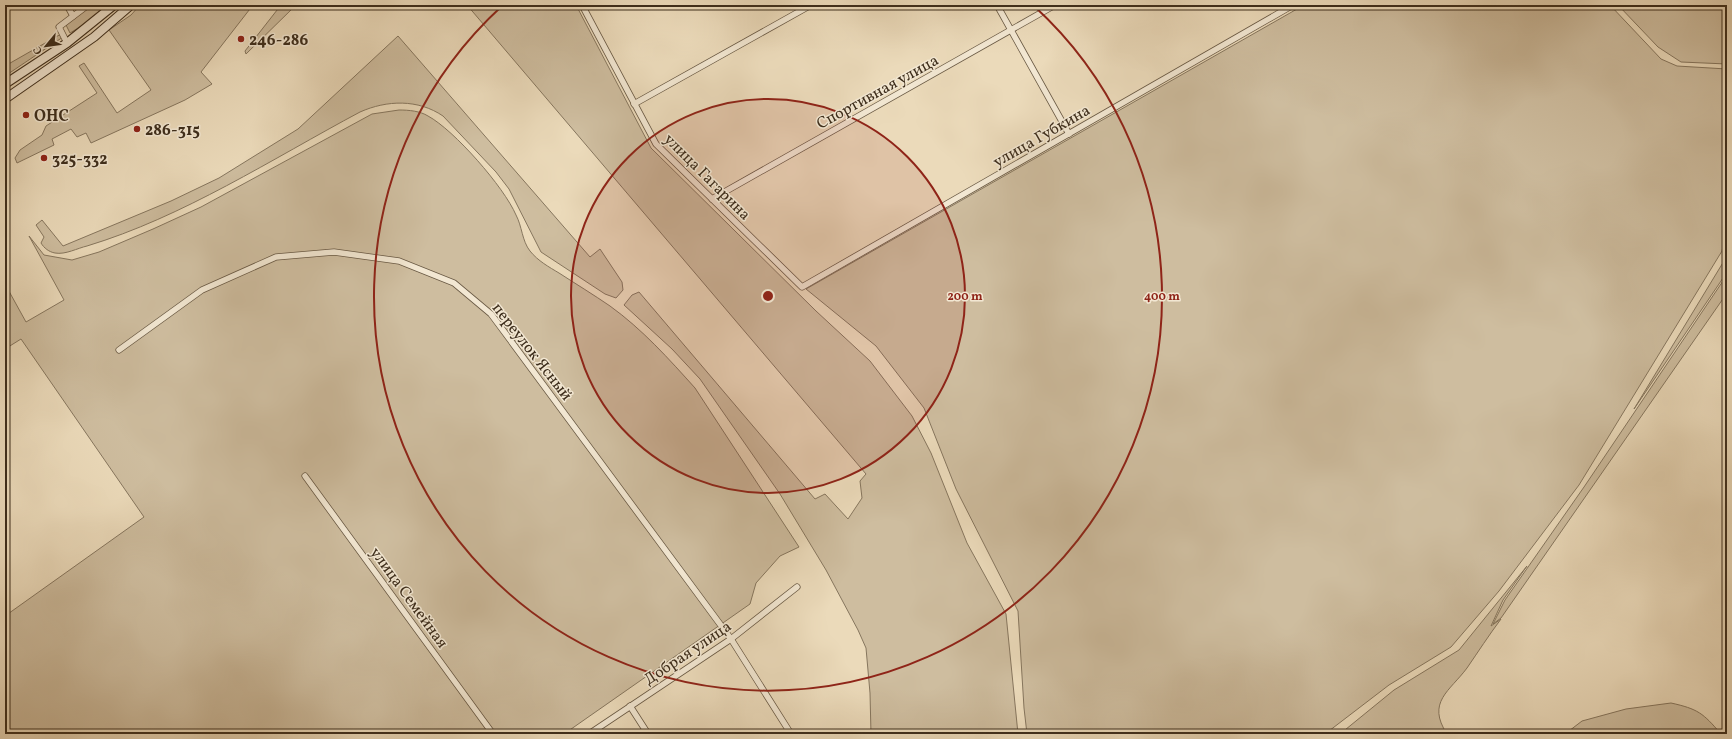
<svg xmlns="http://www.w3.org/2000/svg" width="1732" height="739" font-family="Vollkorn,serif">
  <rect width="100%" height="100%" fill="#ebdaba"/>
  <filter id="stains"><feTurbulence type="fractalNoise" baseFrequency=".005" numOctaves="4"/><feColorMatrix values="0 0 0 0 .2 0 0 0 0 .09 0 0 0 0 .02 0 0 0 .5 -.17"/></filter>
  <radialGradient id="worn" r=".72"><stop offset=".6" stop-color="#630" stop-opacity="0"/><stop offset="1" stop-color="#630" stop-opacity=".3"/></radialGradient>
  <!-- green -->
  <g fill="#cebd9f" stroke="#86765e">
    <polygon points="92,5 107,5 91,20 70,33 66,25"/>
    <polygon points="140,5 253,5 201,72 212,84 185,100 91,143 86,133 77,137 71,129 52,139 54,145 17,163 15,158 20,150 42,135 46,126 97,93 79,66 84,63 117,113 151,90 109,30 131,15"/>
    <polygon points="281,5 292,5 294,7 246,54 245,51"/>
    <polygon points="467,5 576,5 651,148 816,311 870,361 912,416 931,453 967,543 1006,614 1018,734 871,734 870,693 866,648 858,630 826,570 780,494 700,379 672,349 624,305 632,295 639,292 815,499 825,494 848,519 862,498 860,481 866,474"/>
    <polygon points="1304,5 1610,5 1661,59 1677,66 1727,69 1727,226 1722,251 1579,485 1499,591 1451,647 1389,685 1325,734 1027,734 1024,708 1018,611 956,489 924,408 876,346 806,289"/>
    <polygon points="1618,5 1727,5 1727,64 1681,62 1658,47"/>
    <polygon points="61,34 63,37 5,76 5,66"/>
    <path d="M398 36 590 257 600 249 622 282 623 290 616 298 605 294 541 252 509 189 496 172 443 116C418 99 387 100 360 112 272 159 183 217 87 246 78 248 65 255 55 253 49 252 44 248 41 243L44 237 36 225 42 220 63 246 171 201 219 178 298 129Z"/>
    <path d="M399 110C409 110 420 111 428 116 454 130 504 187 516 215 522 226 522 241 530 251 538 261 549 267 559 273 576 284 594 295 610 306 642 329 669 359 695 388L799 547 780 556 756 583 750 604 564 734H5V616L144 517 21 339 5 349V284L26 322 64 300 29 236 44 255 72 260 99 252 153 229 201 207 372 114Z"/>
    <polygon points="1727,256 1727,271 1721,281 1634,409"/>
    <polygon points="1727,275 1727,293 1501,618 1493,624 1505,600 1584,487"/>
    <path d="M1527 566 1503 600 1491 626 1501 619C1489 635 1478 652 1467 668 1450 691 1426 702 1447 734H1340L1394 690 1459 650Z"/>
    <path d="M1671 703C1698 709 1703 713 1721 734H1565L1582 721 1626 709Z"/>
  </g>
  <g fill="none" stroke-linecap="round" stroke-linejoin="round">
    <defs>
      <g id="minor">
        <polyline points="67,5 73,16"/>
        <polyline points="582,5 656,144 802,287 1293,5"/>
        <polyline points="997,5 1069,134"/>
        <polyline points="67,43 59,27 88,5"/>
        <polyline points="634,104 811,5"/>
        <polyline points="712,199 1055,5"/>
        <polyline points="119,350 202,290 276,257 334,252 399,261 454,283 491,314 731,639 791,734"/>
        <polyline points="305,476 493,734"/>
        <polyline points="630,706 648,734"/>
        <polyline points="589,734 731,639 797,587"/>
      </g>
      <g id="secondary">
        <polyline points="5,84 67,43 114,5"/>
        <polyline points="5,99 94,37 131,5"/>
      </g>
    </defs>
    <!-- minor casing -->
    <use href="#minor" stroke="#695944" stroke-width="7"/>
    <!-- secondary casing -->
    <use href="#secondary" stroke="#3e2e1c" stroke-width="10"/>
    <!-- minor -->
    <use href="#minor" stroke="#f2e7d2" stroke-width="5.5"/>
    <!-- secondary -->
    <use href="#secondary" stroke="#f2e7d2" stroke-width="8"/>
  </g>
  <!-- distance rings -->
  <circle cx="768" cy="296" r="197" fill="#8f2418" fill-opacity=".12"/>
  <g fill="none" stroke="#8f2418" stroke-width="2">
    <circle cx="768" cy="296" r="197"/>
    <path d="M1034 6A394 394 0 1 1 502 6"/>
  </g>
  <!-- markers -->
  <g fill="#8f2418" stroke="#f2e7d2" stroke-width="1.5">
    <circle cx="241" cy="39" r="4"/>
    <circle cx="26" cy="115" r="4"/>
    <circle cx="137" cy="129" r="4"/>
    <circle cx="44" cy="158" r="4"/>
  </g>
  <g text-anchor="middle" stroke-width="3" stroke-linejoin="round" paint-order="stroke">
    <!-- poi labels -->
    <g font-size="16" font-weight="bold" fill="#3e2e1c" stroke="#f2e7d2" text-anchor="start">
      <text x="249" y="45">246-286</text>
      <text x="34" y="121">ОНС</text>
      <text x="145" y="135">286-315</text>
      <text x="52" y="164">325-332</text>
    </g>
    <!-- street labels -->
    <g font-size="16" fill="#3e2e1c" stroke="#f2e7d2">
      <text transform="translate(877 91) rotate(-29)" y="6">Спортивная улица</text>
      <text transform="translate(1041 135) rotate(-30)" y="6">улица Губкина</text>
      <text transform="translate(708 176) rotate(45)" y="6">улица Гагарина</text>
      <text transform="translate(533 351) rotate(52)" y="6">переулок Ясный</text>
      <text transform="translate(410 597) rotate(54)" y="6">улица Семейная</text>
      <text transform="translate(687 652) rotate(-34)" y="6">Добрая улица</text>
    </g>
  </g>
  <circle cx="768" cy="296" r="6" fill="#8f2418" stroke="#f2e7d2" stroke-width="2"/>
  <g font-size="12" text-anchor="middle" font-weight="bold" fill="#8f2418" stroke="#f2e7d2" stroke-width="3" stroke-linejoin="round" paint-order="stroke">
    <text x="965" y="300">200 m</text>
    <text x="1162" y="300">400 m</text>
  </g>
  <!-- margin -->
  <rect width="1732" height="739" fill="none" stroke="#ebdaba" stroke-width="20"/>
  <rect x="6" y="6" width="1720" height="727" fill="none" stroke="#3e2e1c" stroke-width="2"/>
  <rect x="10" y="10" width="1712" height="719" fill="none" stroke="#3e2e1c"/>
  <!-- north arrow -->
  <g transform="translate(46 46) rotate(241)" stroke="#f2e7d2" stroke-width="3" paint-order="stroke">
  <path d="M0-3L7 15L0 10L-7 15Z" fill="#3e2e1c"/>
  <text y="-6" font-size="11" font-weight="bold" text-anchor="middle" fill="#3e2e1c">С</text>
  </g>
  <rect width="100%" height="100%" filter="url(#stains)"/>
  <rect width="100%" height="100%" fill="url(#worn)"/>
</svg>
